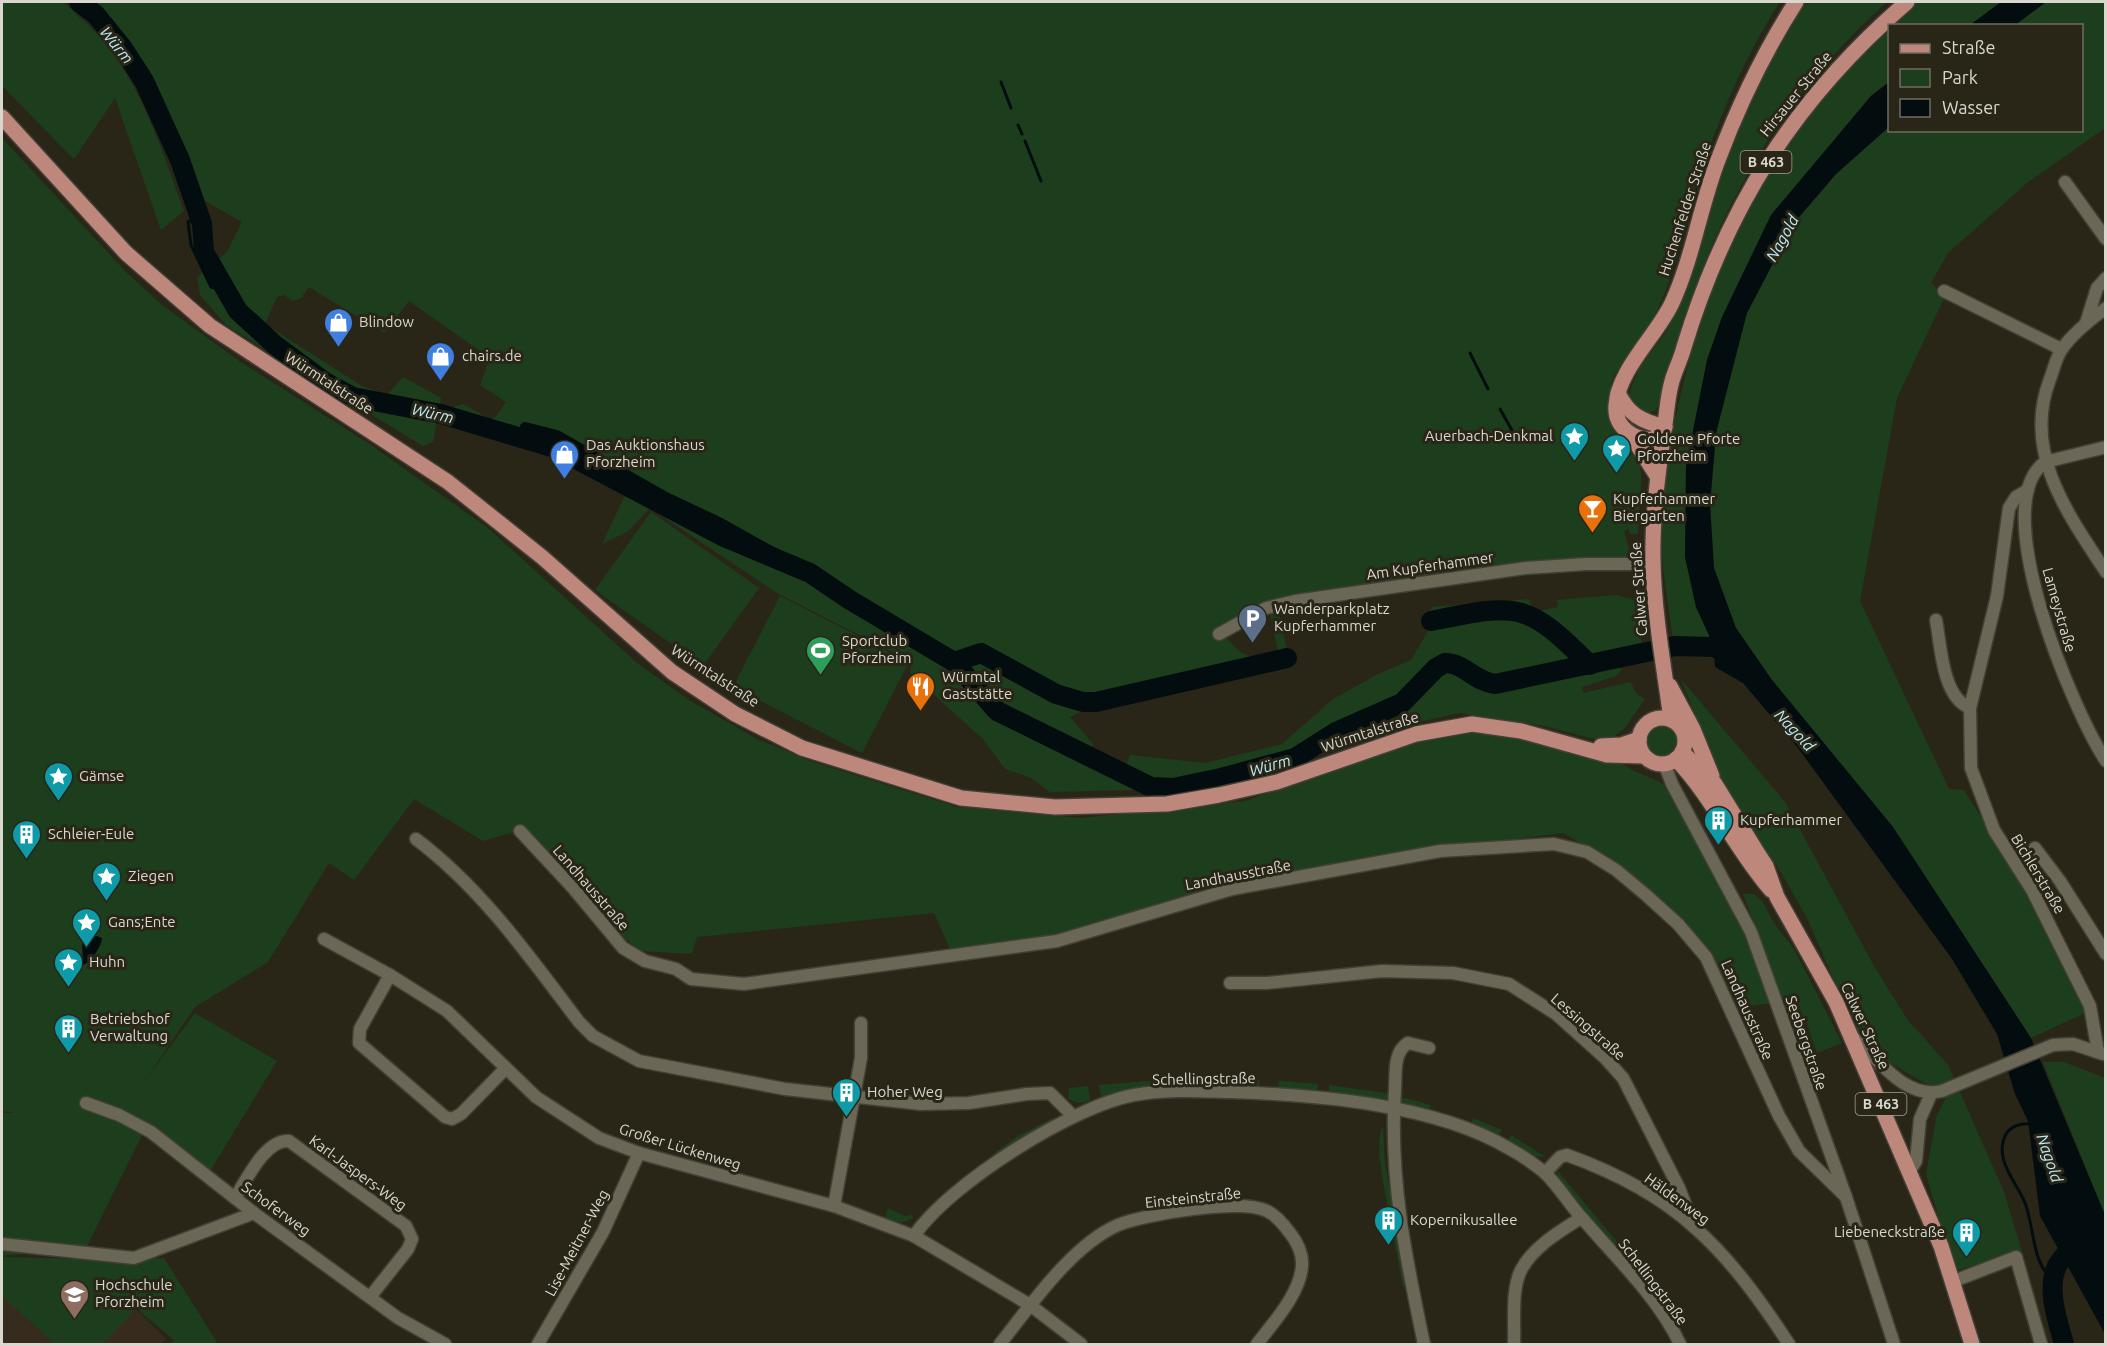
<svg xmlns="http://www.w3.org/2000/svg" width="2107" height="1346" font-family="Ubuntu,sans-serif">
  <rect width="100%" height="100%" fill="#292618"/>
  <!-- education -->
  <polygon fill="#372b1d" points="101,1275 166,1339 161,1344 2,1344 2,1299"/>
  <!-- green -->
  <g fill="#1d3e1d">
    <path d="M2 2C13 1 52 0 61 2 67 4 74 12 78 16 136 64 159 143 184 211L161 230 115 98 74 159 2 86Z"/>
    <path d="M67 2H1780C1743 58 1717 124 1695 188 1683 227 1677 268 1659 306 1648 331 1630 353 1614 375 1606 397 1606 421 1621 442 1629 452 1639 459 1641 473 1642 492 1638 514 1638 534H1631L1628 529 1624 531 1629 549 1624 561 1313 595 1221 630C1237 652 1250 666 1278 651L1270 614 1279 612 1289 661 1281 666 1091 706 1070 717 1093 744 1088 761 1132 784 1134 790 1050 792 1031 778 1005 769 983 739 910 673 912 662 777 593 650 508 627 532 602 544 628 489 567 459 447 418 455 406 463 404 490 419 495 418 506 402 480 385 490 358 409 301 384 333 309 287 301 298 293 301 284 295 277 297 265 324 362 386 387 395 403 377 441 398 433 442 423 446 226 325 200 295 197 277 227 252 242 222 198 197 192 207 187 210C159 129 135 58 67 2Z"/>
    <path d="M1804 2H1887C1802 78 1737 173 1698 281 1689 305 1680 330 1673 354 1667 373 1665 393 1656 410L1648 413 1638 411 1628 396 1639 369 1666 332 1691 275 1723 171 1770 54Z"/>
    <path d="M1917 2H2001L1970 25 1890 26 1889 82 1871 96 1771 215 1722 317 1707 360 1686 466 1685 557 1696 607 1713 644 1673 640C1668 597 1658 554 1661 510 1664 470 1673 428 1682 389 1698 323 1719 258 1750 197 1768 164 1792 135 1817 106 1848 68 1879 32 1917 2Z"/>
    <path d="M2046 2H2105V128L2027 183 1948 253 1931 283 1945 296 1897 398 1860 601 1949 789 1964 790C2011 861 2050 936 2087 1012L2031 1038 1893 827 1772 680 1736 628 1714 568 1710 505 1716 433 1740 330 1747 313 1794 223 1836 174 1889 127 1890 130H2082V26L2015 25Z"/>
    <path d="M2 138 127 273 162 305 242 363 368 443 488 528 637 663 689 700 757 739 810 761 957 807 1081 818 1245 801 1428 738 1473 732 1516 737 1618 760C1630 772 1648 775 1663 784L1741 922 1772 1003 1733 1008 1708 952 1589 848 1563 833 1449 847 1322 872 1224 884 1053 937 950 949 934 913 697 937 692 954 640 951 604 920 576 877 524 829 483 841 414 799 354 880 329 863 268 962 195 1007 144 1082 195 1013 277 1061 210 1171 147 1125 86 1248 2 1256V1113H14L2 1111Z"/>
    <polygon points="651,512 759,588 703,666 595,590"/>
    <polygon points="1616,595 1634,600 1642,645 1598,658 1498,675 1483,672 1453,657 1438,659 1407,693 1392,704 1341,720 1312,738 1296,755 1180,783 1157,783 1124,771 1130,755 1205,763 1282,744 1333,699 1378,674 1411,660 1427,633 1428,612 1433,607 1529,599 1534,612 1558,607 1557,600"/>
    <polygon points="780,596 909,662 862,753 733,687"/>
    <path d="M1620 662 1621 671 1616 676 1582 687 1583 693 1630 682 1637 694 1645 699 1624 729 1606 742 1544 726 1459 713 1393 728 1329 748 1313 750C1330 738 1346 728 1365 721 1379 715 1394 711 1407 702 1418 694 1435 667 1447 666 1460 664 1468 677 1478 683 1484 686 1497 688 1505 688 1545 689 1581 667 1620 662Z"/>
    <polygon points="1681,679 1785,802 1874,966 1907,1019 1948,1065 2004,1192 2022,1252 1954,1271 1926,1174 1937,1115 1947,1096 1887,1061 1858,1035 1807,918 1783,876 1724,787"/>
    <circle cx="1662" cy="741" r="16"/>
    <polygon points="1743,894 1754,894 1762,901 1776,926 1794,949 1842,1043 1817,1053 1805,1018 1787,1025 1763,946"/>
    <polygon points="2043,1062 2064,1062 2105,1078 2105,1215"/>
    <polygon points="1223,1079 1260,1080 1259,1087 1223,1084"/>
    <polygon points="1160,1080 1160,1084 1101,1097 1099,1085"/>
    <polygon points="1279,1081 1318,1084 1317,1091 1278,1088"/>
    <polygon points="1329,1085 1392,1094 1391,1102 1329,1091"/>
    <polygon points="1088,1086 1090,1101 1078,1103 1068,1099 1069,1088"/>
    <polygon points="1397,1096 1431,1105 1429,1111 1396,1103"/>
    <polygon points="1473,1118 1502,1130 1498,1136 1471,1124"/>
    <polygon points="1051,1119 1054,1120 995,1157 993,1154 1016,1137"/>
    <path d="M1383 1127 1385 1164 1394 1211 1389 1213C1386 1194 1373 1142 1383 1127Z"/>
    <polygon points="1511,1135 1546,1157 1531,1156 1508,1141"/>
    <polygon points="1557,1170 1648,1279 1686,1339 1645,1284 1559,1182"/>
    <path d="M888 1208 904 1216 912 1215 913 1218C902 1225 895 1222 885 1218Z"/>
    <polygon points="1398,1233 1408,1284 1403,1287 1393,1234"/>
    <polygon points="2,1257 124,1260 164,1258 218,1344 170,1344 174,1340 136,1308 103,1344 55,1344 2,1296"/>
  </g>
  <!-- water -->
  <g fill="#030d10">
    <polygon points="2001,2 2046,2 2015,25 1970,25"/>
    <polygon points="1889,82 1889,127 1836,174 1794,223 1747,313 1716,433 1710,505 1714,568 1736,628 1772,680 1893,827 2031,1038 2105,1215 2105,1334 2040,1216 2028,1121 2015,1094 1997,1034 1952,959 1798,748 1743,683 1715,667 1713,644 1696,607 1685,557 1686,466 1707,360 1722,317 1771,215 1871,96"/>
    <path d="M97 936 102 938C102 946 90 963 83 965L82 940Z"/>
  </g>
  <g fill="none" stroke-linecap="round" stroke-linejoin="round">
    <!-- stream -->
    <g stroke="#030d10" stroke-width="3">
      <polyline points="1001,82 1011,108"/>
      <polyline points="1018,125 1022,134"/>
      <polyline points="1025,141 1041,181"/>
      <polyline points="199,215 188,222 191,245 211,287 226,290"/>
      <polyline points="1470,353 1488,389"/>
      <polyline points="1500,409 1518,441"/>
      <path d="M2030 1124C2021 1123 2011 1126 2006 1134 1993 1159 2016 1181 2025 1203 2035 1229 2031 1261 2053 1281"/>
    </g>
    <!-- canal -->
    <polyline stroke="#030d10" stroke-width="10" points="525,427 557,435 666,497 721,523 810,573"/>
    <!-- river -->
    <g stroke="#030d10" stroke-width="20">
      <path d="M79 2 96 15 122 47 144 81 180 160 202 224 204 252 238 311 275 345 325 382 353 397 441 414 555 448 722 536 810 573 850 600 954 662 997 711 1151 787 1173 788 1221 778 1295 758 1336 732 1402 703 1436 668 1445 663C1465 663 1473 681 1495 684L1675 646 1714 647 1720 650"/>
      <path d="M1431 621C1518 603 1526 601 1590 665"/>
      <polyline points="954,662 981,653 1056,694 1083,702 1096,702 1287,658"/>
      <path d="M2064 1344C2058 1322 2046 1289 2057 1266 2061 1257 2072 1248 2079 1241L2078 1238"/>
    </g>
    <defs>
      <g id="minor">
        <polyline points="2065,182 2106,239"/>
        <polyline points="1944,291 2061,349"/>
        <path d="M2106 308C2091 319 2072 334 2062 349 2056 357 2054 369 2050 379 2022 451 2067 513 2106 572"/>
        <polyline points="2086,323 2097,288 2106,278"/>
        <path d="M2106 447 2045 462C1985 505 2074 713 2106 761"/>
        <polyline points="2028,490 2016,497 2009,508 1997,596 1970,708 1971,768 1994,830 2032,890 2090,1006 2098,1052"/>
        <path d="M1936 620C1941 646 1942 697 1970 708"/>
        <polyline points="1219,634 1266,608 1295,601 1526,568 1586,564 1653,564"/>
        <polyline points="1664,763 1672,784 1751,932 1846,1197 1894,1344"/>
        <polyline points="520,831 573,888 623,948 645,961 676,969 691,979 744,984 1057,941 1232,889 1440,851 1554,844 1587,852 1616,870 1646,895 1678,924 1706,957 1779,1116 1799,1151 1846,1197"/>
        <path d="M416 839C482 889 529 956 579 1022L593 1036 639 1061 785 1089 921 1104 969 1103 1027 1094 1050 1093 1073 1116"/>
        <polyline points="2035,848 2060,881 2106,954"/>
        <polyline points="324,939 390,975 447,1011 536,1097 599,1138 639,1153 834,1206 914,1236 1030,1305 1081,1344"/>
        <polyline points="390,975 360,1029 359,1043 445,1117 452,1119 461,1114 506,1068"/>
        <polyline points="1230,983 1267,983 1382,971 1453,973 1509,984 1556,1014 1605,1058 1623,1078 1679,1188 1694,1227"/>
        <path d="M1852 1036C1877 1058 1905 1100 1942 1091L2053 1045 2073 1044 2103 1054"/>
        <polyline points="86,1103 119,1115 151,1132 254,1213 398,1318 445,1344"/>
        <polyline points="1910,1171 1916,1161 1920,1119 1931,1094"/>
        <path d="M1545 1173 1560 1157 1567 1155C1611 1171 1659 1195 1694 1227 1731 1259 1762 1303 1789 1344"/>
        <path d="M235 1198C246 1181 265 1139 289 1141L406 1226 412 1239 408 1249 370 1297"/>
        <polyline points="834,1206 861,1058 861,1023"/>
        <path d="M914 1236C949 1184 1073 1106 1134 1095 1165 1089 1199 1091 1230 1092 1317 1095 1435 1104 1510 1149 1521 1155 1534 1164 1544 1172 1558 1185 1569 1204 1582 1218 1615 1257 1658 1297 1680 1344"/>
        <polyline points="2,1244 134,1258 254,1213"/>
        <polyline points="1954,1281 2016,1257 2041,1344"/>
        <polyline points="538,1344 603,1232 639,1153"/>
        <path d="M1000 1344C1030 1306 1072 1245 1118 1225 1145 1214 1241 1198 1267 1211 1276 1215 1284 1225 1290 1233 1297 1242 1303 1254 1302 1266 1300 1294 1273 1323 1257 1344"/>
        <path d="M1424 1344C1406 1259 1389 1178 1395 1089 1396 1074 1393 1052 1408 1043L1429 1048"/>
        <path d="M1514 1344C1515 1322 1511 1290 1521 1270 1533 1247 1560 1231 1581 1218"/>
      </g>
      <g id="major">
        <polyline points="2,117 126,253 210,326 448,482 542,557 672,672 735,714 802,748 961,798 1055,807 1167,804 1219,795 1277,782 1416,734 1472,724 1521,731 1607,755 1644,756"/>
        <path d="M1618 393C1629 415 1641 421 1665 427"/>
        <path d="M1665 427 1654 439C1634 441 1614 427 1616 405 1618 370 1657 335 1672 303 1693 257 1700 207 1718 160 1739 104 1764 52 1796 2"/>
        <polyline points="1631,435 1657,476"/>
        <polyline points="1670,686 1693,729 1712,776"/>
        <circle cx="1662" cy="741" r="23"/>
        <path d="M1671 719C1664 667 1654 614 1653 561 1652 517 1658 474 1664 430 1667 414 1667 398 1672 381 1675 370 1681 359 1684 347 1727 206 1795 99 1907 2"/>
        <polyline points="1601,746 1621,745 1639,739"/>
        <polyline points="1682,752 1715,784 1755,849 1766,866 1777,897 1836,1002 1941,1246 1972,1344"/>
        <path d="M1676 759C1714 799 1735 849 1771 890"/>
      </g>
    </defs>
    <!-- minor casing -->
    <use href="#minor" stroke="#423f35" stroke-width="15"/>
    <!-- major casing -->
    <use href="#major" stroke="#423f35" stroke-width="18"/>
    <!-- minor -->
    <use href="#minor" stroke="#6a6757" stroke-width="12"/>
    <!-- major -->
    <use href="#major" stroke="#be877c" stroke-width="15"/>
  </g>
  <!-- icons -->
  <defs>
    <symbol id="shop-pin" viewBox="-11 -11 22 30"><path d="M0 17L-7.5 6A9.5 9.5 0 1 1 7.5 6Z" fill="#3f7fe0" stroke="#292618"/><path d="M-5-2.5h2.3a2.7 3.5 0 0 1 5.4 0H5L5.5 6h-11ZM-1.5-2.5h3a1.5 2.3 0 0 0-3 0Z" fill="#fff"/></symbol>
    <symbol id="sight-pin" viewBox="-11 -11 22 30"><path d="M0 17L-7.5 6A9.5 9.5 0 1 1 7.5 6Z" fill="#0f9aa8" stroke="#292618"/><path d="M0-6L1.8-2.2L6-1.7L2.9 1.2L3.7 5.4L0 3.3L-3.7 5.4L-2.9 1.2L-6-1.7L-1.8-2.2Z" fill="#fff"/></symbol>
    <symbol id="bar-pin" viewBox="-11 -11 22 30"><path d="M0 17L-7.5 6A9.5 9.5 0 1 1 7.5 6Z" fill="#e8710a" stroke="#292618"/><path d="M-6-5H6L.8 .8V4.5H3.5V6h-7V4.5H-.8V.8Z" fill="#fff"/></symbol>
    <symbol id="parking-pin" viewBox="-11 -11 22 30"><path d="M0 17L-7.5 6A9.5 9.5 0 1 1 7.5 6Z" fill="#5c6f8a" stroke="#292618"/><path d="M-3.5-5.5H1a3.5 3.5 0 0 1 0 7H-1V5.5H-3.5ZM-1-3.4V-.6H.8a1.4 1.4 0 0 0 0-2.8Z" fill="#fff"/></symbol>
    <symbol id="stadium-pin" viewBox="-11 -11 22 30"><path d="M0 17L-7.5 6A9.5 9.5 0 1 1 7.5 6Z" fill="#2e9e5b" stroke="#292618"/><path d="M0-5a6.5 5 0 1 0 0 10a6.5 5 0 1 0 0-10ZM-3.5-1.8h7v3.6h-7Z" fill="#fff"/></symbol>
    <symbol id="restaurant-pin" viewBox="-11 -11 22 30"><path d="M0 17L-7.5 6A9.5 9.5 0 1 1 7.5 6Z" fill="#e8710a" stroke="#292618"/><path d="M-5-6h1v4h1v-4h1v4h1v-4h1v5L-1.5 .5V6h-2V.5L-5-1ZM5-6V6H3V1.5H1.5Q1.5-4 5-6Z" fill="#fff"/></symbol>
    <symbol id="building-pin" viewBox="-11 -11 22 30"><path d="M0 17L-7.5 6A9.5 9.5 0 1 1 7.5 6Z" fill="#0f9aa8" stroke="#292618"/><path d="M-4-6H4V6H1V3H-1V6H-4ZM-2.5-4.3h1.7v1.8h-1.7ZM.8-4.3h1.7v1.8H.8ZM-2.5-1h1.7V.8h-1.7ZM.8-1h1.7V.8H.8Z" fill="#fff"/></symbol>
    <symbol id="university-pin" viewBox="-11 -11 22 30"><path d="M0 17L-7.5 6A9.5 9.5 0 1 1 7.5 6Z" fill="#8d6e63" stroke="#292618"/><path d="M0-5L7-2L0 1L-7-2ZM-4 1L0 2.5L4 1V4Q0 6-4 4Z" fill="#fff"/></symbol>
  </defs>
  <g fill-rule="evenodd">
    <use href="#shop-pin" x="322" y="306" width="33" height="45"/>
    <use href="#shop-pin" x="424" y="340" width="33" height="45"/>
    <use href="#sight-pin" x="1558" y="420" width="33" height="45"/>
    <use href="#sight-pin" x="1600" y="432" width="33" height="45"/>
    <use href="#shop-pin" x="548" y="438" width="33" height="45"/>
    <use href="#bar-pin" x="1576" y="492" width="33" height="45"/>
    <use href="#parking-pin" x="1236" y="602" width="33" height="45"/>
    <use href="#stadium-pin" x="804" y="634" width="33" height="45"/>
    <use href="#restaurant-pin" x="904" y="670" width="33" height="45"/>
    <use href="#sight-pin" x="42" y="760" width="33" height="45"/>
    <use href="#building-pin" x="1702" y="804" width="33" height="45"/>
    <use href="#building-pin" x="10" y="818" width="33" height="45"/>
    <use href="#sight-pin" x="90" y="860" width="33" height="45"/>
    <use href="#sight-pin" x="70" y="906" width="33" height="45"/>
    <use href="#sight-pin" x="52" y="946" width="33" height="45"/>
    <use href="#building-pin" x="52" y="1012" width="33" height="45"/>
    <use href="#building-pin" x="830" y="1076" width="33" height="45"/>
    <use href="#building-pin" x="1372" y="1204" width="33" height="45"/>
    <use href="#building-pin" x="1950" y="1216" width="33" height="45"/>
    <use href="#university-pin" x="58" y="1278" width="33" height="45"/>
  </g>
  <g text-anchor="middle" stroke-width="6" stroke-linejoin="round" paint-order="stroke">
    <!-- shield labels -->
    <g fill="#292618" stroke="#a4a398" stroke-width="1.5">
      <rect x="1740.5" y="151" width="51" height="22" rx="4.5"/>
      <rect x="1855.5" y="1093" width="51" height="22" rx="4.5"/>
    </g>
    <g font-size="14" font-weight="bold" fill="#d9d8cf">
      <text x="1766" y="167">B 463</text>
      <text x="1881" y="1109">B 463</text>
    </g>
    <!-- street labels -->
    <g font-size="15" fill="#d9d8cf" stroke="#292618">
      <text transform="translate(1796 94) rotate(-51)" y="5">Hirsauer Straße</text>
      <text transform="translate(1685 209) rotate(-72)" y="5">Huchenfelder Straße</text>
      <text transform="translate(329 383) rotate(33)" y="5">Würmtalstraße</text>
      <text transform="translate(1430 566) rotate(-8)" y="5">Am Kupferhammer</text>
      <text transform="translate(1639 589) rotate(-94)" y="5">Calwer Straße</text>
      <text transform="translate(2059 610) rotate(74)" y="5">Lameystraße</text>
      <text transform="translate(715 676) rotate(33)" y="5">Würmtalstraße</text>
      <text transform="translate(1370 732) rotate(-18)" y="5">Würmtalstraße</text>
      <text transform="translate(2038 874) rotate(59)" y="5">Bichlerstraße</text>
      <text transform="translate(1238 875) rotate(-11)" y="5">Landhausstraße</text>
      <text transform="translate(591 888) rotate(49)" y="5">Landhausstraße</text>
      <text transform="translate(1747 1010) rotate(66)" y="5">Landhausstraße</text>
      <text transform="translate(1865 1026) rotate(65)" y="5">Calwer Straße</text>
      <text transform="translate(1588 1027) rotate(41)" y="5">Lessingstraße</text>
      <text transform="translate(1806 1043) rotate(71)" y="5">Seebergstraße</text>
      <text transform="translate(1204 1079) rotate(-1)" y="5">Schellingstraße</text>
      <text transform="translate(680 1147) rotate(17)" y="5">Großer Lückenweg</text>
      <text transform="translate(358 1173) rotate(36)" y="5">Karl-Jaspers-Weg</text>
      <text transform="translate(1193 1198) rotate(-6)" y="5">Einsteinstraße</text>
      <text transform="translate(1677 1199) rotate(36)" y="5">Häldenweg</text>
      <text transform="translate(276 1209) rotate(36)" y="5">Schoferweg</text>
      <text transform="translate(577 1243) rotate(-62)" y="5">Lise-Meitner-Weg</text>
      <text transform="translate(1653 1282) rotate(53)" y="5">Schellingstraße</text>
    </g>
    <!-- poi labels -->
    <g font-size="15" fill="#d9d8cf" stroke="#292618" text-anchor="start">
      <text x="359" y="327">Blindow</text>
      <text x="462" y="361">chairs.de</text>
      <text x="1553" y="441" text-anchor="end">Auerbach-Denkmal</text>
      <text x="1637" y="444">Goldene Pforte<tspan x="1637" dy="17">Pforzheim</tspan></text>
      <text x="586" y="450">Das Auktionshaus<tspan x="586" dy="17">Pforzheim</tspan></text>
      <text x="1613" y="504">Kupferhammer<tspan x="1613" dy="17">Biergarten</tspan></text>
      <text x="1274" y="614">Wanderparkplatz<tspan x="1274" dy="17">Kupferhammer</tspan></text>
      <text x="842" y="646">Sportclub<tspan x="842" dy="17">Pforzheim</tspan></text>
      <text x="942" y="682">Würmtal<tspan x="942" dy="17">Gaststätte</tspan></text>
      <text x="79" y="781">Gämse</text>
      <text x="1740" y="825">Kupferhammer</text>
      <text x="48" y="839">Schleier-Eule</text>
      <text x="128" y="881">Ziegen</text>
      <text x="108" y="927">Gans;Ente</text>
      <text x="89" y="967">Huhn</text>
      <text x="90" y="1024">Betriebshof<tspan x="90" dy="17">Verwaltung</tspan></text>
      <text x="867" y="1097">Hoher Weg</text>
      <text x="1410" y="1225">Kopernikusallee</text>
      <text x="1945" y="1237" text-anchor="end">Liebeneckstraße</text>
      <text x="95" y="1290">Hochschule<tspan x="95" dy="17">Pforzheim</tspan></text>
    </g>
    <!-- water labels -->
    <g font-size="16" font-style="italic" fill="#bceaf6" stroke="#292618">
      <text transform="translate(117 45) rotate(51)" y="6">Würm</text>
      <text transform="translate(1782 238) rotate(-61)" y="6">Nagold</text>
      <text transform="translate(433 413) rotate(13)" y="6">Würm</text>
      <text transform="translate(1795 730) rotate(47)" y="6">Nagold</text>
      <text transform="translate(1270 765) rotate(-16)" y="6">Würm</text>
      <text transform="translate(2050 1158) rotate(71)" y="6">Nagold</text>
    </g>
  </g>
  <!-- border -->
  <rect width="2107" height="1346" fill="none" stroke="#d9d8cf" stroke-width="6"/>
  <!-- legend -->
  <rect x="1888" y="24" width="195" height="108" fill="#292618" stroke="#6f6d61" stroke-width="1.5"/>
  <rect x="1900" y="44" width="30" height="9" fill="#be877c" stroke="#6f6d61" stroke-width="1.5"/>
  <text x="1942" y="54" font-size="18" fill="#d9d8cf">Straße</text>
  <rect x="1900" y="69" width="30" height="18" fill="#1d3e1d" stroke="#6f6d61" stroke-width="1.5"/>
  <text x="1942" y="84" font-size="18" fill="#d9d8cf">Park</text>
  <rect x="1900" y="99" width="30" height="18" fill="#030d10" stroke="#6f6d61" stroke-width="1.5"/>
  <text x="1942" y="114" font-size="18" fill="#d9d8cf">Wasser</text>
</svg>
